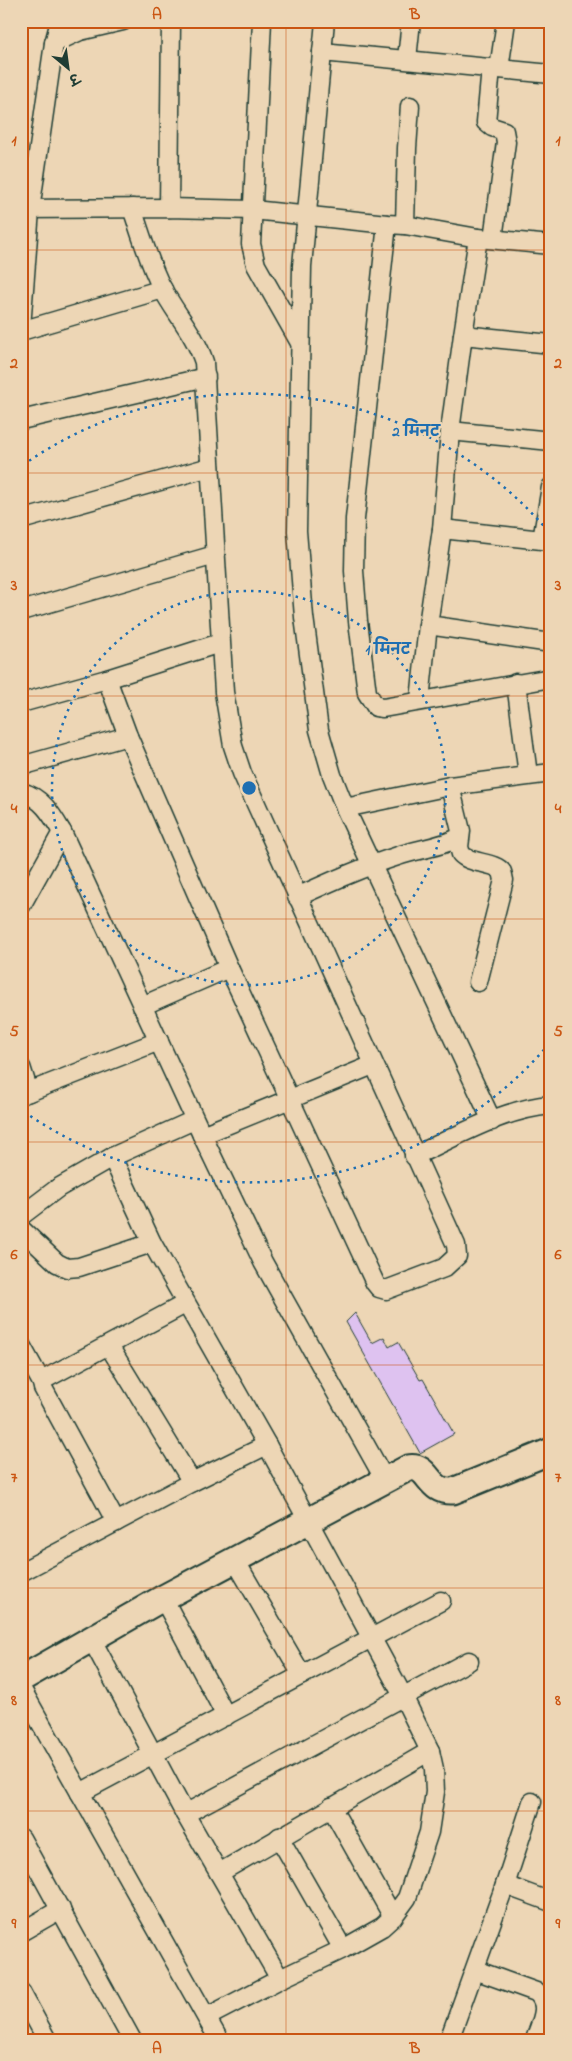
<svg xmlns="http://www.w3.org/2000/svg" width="572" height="2061" font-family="'Indie Flower','Playpen Sans Deva',sans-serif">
  <rect width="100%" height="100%" fill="#edd6b5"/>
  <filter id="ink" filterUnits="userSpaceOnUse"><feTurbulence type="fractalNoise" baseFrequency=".02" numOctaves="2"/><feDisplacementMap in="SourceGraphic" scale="10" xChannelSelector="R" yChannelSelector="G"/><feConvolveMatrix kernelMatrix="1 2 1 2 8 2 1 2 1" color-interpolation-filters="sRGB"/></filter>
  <g filter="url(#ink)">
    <!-- building -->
    <polygon fill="#dec2f0" stroke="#1f3d34" points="355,1313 372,1343 384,1337 389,1347 398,1342 420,1380 423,1379 454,1434 420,1453 346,1322"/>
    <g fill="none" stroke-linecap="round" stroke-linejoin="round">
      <defs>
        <g id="street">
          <polyline points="262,21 251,244 256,265 299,341"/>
          <polyline points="325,21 302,266 297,531 304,617 319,730 332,775 345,808 492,1121"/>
          <polyline points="54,43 80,31 123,21"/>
          <polyline points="322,52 551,74"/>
          <polyline points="407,59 411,21"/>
          <polyline points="491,68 486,122 492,127 504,131 506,142 493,239"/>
          <polyline points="499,69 506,21"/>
          <polyline points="169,208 171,21"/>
          <polyline points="21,209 169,208 253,210 387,224 405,225 478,238 551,245"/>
          <polyline points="387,224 355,519 354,571 358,621 367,693 376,707 383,708 551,678"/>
          <polyline points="405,225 407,148 410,106"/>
          <polyline points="478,238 463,335 450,431 442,529 428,625 551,643"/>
          <polyline points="21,328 30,210 54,43 60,21"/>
          <polyline points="21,331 163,289"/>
          <polyline points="463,335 551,344"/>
          <polyline points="21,420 206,377"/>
          <polyline points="450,431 551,441"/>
          <polyline points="21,520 210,467"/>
          <polyline points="442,529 551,541"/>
          <polyline points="542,540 551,487"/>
          <polyline points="21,611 215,555"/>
          <path d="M107 679 128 736 229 968 375 1283 379 1288 386 1290 444 1268 457 1256 456 1245 242 773 233 746 224 692 204 362C195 334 175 313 162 288 149 263 141 235 132 208"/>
          <polyline points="516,683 528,775"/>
          <polyline points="420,700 428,625"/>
          <polyline points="21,703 107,679 220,643"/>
          <polyline points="21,766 128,736"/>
          <path d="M450 786 461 831 459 847 461 854C470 864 496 862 502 872 503 874 503 877 504 880L478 982"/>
          <path d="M21 792C42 797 52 815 62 832L202 1135 263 1262 385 1480"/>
          <polyline points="345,808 450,786 551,773"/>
          <path d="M297 897C330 882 363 867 398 856 417 849 442 847 460 837"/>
          <polyline points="21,906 62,832"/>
          <polyline points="142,1006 229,968"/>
          <polyline points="21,1067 29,1092"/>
          <polyline points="21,1095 159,1041"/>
          <polyline points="194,1120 112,1157 152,1243 267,1445 403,1696 430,1751 434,1769 435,1792 429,1832 407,1898 393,1917 382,1927 343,1949 280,1979 207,2017"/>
          <polyline points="202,1135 373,1065"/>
          <path d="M414 1156C458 1136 503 1109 551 1105"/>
          <polyline points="21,1216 58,1188 112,1157"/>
          <polyline points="21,1229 57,1263 67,1268 79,1267 152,1243"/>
          <polyline points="21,1345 42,1383"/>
          <polyline points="109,1346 192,1482"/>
          <polyline points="116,1522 43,1388 42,1383 45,1379 185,1304"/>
          <polyline points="235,1560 302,1675"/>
          <polyline points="21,1572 192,1482 267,1445"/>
          <polyline points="163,1598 226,1716"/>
          <polyline points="92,1640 185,1814 280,1979"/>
          <polyline points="21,1688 219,2040"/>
          <polyline points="80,1793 441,1601"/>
          <polyline points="331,1807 393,1917"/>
          <polyline points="185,1814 469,1661"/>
          <polyline points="279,1837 343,1949"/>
          <polyline points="21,1838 132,2040"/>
          <polyline points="219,1873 430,1751"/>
          <polyline points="505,1885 551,1902"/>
          <polyline points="21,1932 61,1909"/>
          <path d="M475 1970 536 1992C552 2005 540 2023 535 2040"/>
          <polyline points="21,1992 47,2040"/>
          <polyline points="449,2040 505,1885 532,1802"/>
        </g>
        <path id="secondary" d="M21 1679 163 1598 408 1468C430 1464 427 1493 453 1491L551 1451"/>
      </defs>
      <!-- street casing -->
      <use href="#street" stroke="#1f3d34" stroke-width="21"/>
      <!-- secondary casing -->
      <use href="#secondary" stroke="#1f3d34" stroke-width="29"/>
      <!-- street -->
      <use href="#street" stroke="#edd6b5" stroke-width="18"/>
      <!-- secondary -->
      <use href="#secondary" stroke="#edd6b5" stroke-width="25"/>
    </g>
  </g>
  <!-- grid -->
  <path fill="none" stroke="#ca5512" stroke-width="1" stroke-opacity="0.55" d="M286 21V2040M21 250H551M21 473H551M21 696H551M21 919H551M21 1142H551M21 1365H551M21 1588H551M21 1811H551"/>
  <!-- distance rings -->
  <g fill="none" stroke="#1f6fb2" stroke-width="2.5" stroke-dasharray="2.5 5">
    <circle cx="249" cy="788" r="197"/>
    <path d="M549 1044A394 394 0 0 1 23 1111M23 465A394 394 0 0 1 549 532"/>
  </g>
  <circle cx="249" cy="788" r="8" fill="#1f6fb2" stroke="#edd6b5" stroke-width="2.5"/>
  <g font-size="15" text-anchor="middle" font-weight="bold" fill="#1f6fb2" stroke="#edd6b5" stroke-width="4.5" stroke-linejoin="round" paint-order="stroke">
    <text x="416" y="436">2 मिनट</text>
    <text x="388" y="654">1 मिनट</text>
  </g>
  <!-- margin -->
  <rect width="572" height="2061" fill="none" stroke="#edd6b5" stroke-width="55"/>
  <!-- north arrow -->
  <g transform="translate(68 68) rotate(151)" stroke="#edd6b5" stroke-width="4" paint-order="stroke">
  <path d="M0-4L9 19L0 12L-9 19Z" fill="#1f3d34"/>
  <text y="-8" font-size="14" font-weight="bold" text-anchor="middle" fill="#1f3d34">उ</text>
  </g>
  <rect x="28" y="28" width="516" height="2006" fill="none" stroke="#ca5512" stroke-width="2"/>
  <g font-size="16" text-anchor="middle" font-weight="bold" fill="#ca5512">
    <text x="157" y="19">A</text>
    <text x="415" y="19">B</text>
    <text x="14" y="145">1</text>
    <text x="558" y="145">1</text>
    <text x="14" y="368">2</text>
    <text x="558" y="368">2</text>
    <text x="14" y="590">3</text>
    <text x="558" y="590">3</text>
    <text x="14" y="813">4</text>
    <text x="558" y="813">4</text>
    <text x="14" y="1036">5</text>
    <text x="558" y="1036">5</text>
    <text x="14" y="1259">6</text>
    <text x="558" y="1259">6</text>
    <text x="14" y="1482">7</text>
    <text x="558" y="1482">7</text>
    <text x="14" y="1705">8</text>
    <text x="558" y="1705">8</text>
    <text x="14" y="1928">9</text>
    <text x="558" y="1928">9</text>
    <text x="157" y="2053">A</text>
    <text x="415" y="2053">B</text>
  </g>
</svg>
